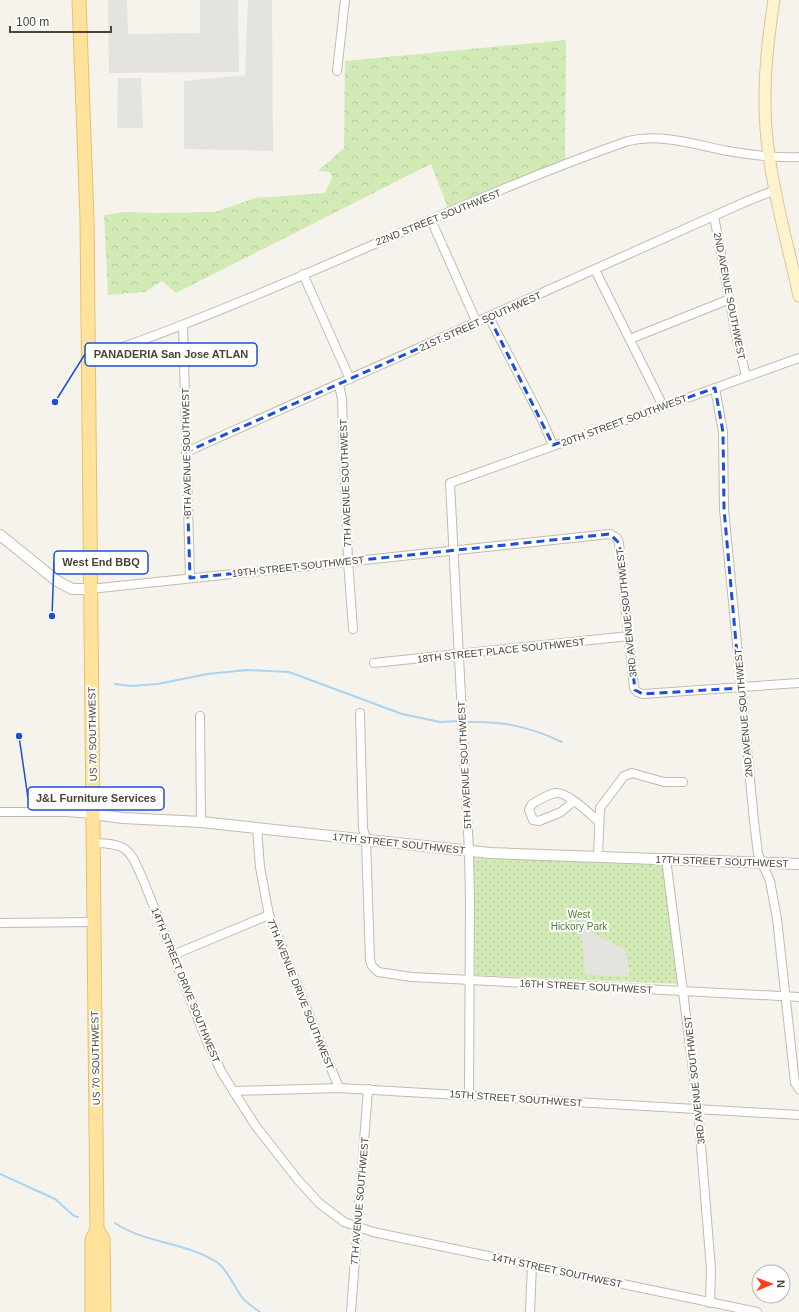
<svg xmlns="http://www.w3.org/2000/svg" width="799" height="1312" font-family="Helvetica,sans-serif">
  <defs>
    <pattern id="forest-crowns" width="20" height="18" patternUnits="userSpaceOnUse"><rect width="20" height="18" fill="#d2eab5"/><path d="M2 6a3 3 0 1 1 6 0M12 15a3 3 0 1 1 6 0" fill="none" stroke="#b6ca9c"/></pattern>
    <pattern id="park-dots" width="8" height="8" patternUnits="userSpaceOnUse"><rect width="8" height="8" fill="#d2eab5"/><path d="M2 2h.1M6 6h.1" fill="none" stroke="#b6ca9c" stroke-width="1.8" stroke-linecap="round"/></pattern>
  </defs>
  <rect width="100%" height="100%" fill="#f6f3ec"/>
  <!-- forest -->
  <polygon fill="url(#forest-crowns)" points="566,40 565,162 448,208 431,164 176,293 162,281 145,292 108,295 104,215 125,212 156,213 215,212 255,198 325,193 332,178 330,172 318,171 344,148 345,61"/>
  <!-- park -->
  <polygon fill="url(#park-dots)" points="474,858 662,863 679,984 475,975"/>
  <!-- parking -->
  <g fill="#e5e3e0">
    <polygon points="108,0 127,0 128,34 200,33 200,0 238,0 239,72 109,73"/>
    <polygon points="248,0 272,0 273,151 184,149 184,81 245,75"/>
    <polygon points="118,78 141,78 143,128 117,128"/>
    <polygon points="581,927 626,950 630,977 585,974"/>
  </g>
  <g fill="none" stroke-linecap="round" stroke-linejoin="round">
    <!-- stream -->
    <g stroke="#a9d4f2" stroke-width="2">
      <polyline points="115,684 131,686 158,684 207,674 247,670 289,672 402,714 440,722 461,721"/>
      <path d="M465 722C502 721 528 726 562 742"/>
      <polyline points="0,1174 55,1199 74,1216 78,1217"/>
      <path d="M115 1223C146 1244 187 1242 218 1263 228 1271 234 1286 241 1296 246 1303 253 1307 260 1312"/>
    </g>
    <defs>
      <g id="minor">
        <polyline points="337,71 345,0"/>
        <polyline points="714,216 736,335 746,376"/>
        <polyline points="431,220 477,323"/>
        <polyline points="595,270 663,406"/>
        <polyline points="303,274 350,379"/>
        <polyline points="489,317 542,420 553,445"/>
        <polyline points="183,325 190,578"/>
        <polyline points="630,339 730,299"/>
        <path d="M88 359C272 298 445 205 628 141 662 133 696 145 728 151 751 155 776 158 799 157"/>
        <polyline points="339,385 342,399 348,561 353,629"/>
        <polyline points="715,388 723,432 724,509 754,821 758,854 770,881 777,919 795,1083 799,1089"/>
        <polyline points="186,452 745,202 775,190"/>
        <polyline points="90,589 610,534 617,538 619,543 634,688 637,692 643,694 799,683"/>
        <polyline points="374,663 629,636"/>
        <polyline points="360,713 363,828 366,840 370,960 372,966 378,972 412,977 799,997"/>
        <polyline points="200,716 201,822"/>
        <path d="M574 801 561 812 539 821 533 820 529 810 532 804C539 800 547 795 555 793 567 791 590 814 599 822"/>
        <polyline points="0,812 67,812 93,814"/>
        <polyline points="257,828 260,867 269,915 339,1088"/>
        <path d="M93 843C130 843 130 851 144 882L208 1044 222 1073 255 1125 298 1180 319 1203 344 1222 373 1232 757 1312"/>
        <polyline points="598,856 600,808 624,776 632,773 664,782 683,782"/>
        <polyline points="666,859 698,1109 711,1269 710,1303"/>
        <polyline points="0,923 94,922"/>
        <polyline points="173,955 269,915"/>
        <polyline points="233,1091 339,1088 799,1115"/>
        <polyline points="469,1095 470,899 469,851 450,483 799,358"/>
        <polyline points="351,1312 368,1089"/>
        <polyline points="530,1312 532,1265"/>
      </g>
      <g id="tertiary">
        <polyline points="0,535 57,581 72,589 90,589"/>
        <polyline points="93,814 123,818 201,822 490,853 799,864"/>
      </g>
      <path id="secondary" d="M774 0C766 51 761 103 769 155 775 202 789 249 799 296"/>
      <g id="primary">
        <polyline points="79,0 87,219 97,1229 92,1240 92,1312"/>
        <polyline points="97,1229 103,1239 104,1312"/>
      </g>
    </defs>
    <!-- minor casing -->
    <use href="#minor" stroke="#c2bbae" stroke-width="10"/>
    <!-- tertiary casing -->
    <use href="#tertiary" stroke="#c2bbae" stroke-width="12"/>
    <!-- secondary casing -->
    <use href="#secondary" stroke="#d6c79b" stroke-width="13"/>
    <!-- primary casing -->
    <use href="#primary" stroke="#e6c16a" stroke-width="15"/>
    <!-- minor -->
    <use href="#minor" stroke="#fff" stroke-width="8"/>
    <!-- tertiary -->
    <use href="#tertiary" stroke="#fff" stroke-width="10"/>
    <!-- secondary -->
    <use href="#secondary" stroke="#fff3cd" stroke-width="11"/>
    <!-- primary -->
    <use href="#primary" stroke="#ffe39c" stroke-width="13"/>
  </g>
  <!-- marked area -->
  <path fill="none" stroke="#1d4ed8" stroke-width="3" stroke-dasharray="8 5" stroke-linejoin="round" d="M489 317 553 445 715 388 723 432 724 509 740 688 643 694 635 690 619 543 610 534 190 578 186 452Z"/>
  <g text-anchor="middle" stroke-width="4" stroke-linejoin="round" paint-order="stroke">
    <!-- street labels -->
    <g font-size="10" fill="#4b4439" stroke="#fff">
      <text transform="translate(438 217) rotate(-22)" y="4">22ND STREET SOUTHWEST</text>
      <text transform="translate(730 296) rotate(79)" y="4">2ND AVENUE SOUTHWEST</text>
      <text transform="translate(480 321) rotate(-24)" y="4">21ST STREET SOUTHWEST</text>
      <text transform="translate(624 420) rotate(-20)" y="4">20TH STREET SOUTHWEST</text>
      <text transform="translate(186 452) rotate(-91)" y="4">8TH AVENUE SOUTHWEST</text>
      <text transform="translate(345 483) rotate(-92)" y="4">7TH AVENUE SOUTHWEST</text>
      <text transform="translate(298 566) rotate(-6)" y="4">19TH STREET SOUTHWEST</text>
      <text transform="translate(626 613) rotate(-96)" y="4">3RD AVENUE SOUTHWEST</text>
      <text transform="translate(501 650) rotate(-6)" y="4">18TH STREET PLACE SOUTHWEST</text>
      <text transform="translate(743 713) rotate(-95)" y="4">2ND AVENUE SOUTHWEST</text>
      <text transform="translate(92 734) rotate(-91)" y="4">US 70 SOUTHWEST</text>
      <text transform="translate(464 765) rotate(-93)" y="4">5TH AVENUE SOUTHWEST</text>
      <text transform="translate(399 843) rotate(6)" y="4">17TH STREET SOUTHWEST</text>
      <text transform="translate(722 861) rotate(2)" y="4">17TH STREET SOUTHWEST</text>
      <text transform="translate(186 985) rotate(68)" y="4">14TH STREET DRIVE SOUTHWEST</text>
      <text transform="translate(586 986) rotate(3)" y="4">16TH STREET SOUTHWEST</text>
      <text transform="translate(301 994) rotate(68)" y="4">7TH AVENUE DRIVE SOUTHWEST</text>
      <text transform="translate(95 1058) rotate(-91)" y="4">US 70 SOUTHWEST</text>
      <text transform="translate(694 1080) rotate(-96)" y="4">3RD AVENUE SOUTHWEST</text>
      <text transform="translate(516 1098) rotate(4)" y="4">15TH STREET SOUTHWEST</text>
      <text transform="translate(359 1201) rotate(-85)" y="4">7TH AVENUE SOUTHWEST</text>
      <text transform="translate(557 1270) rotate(12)" y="4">14TH STREET SOUTHWEST</text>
    </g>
    <!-- park labels -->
    <g font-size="10" fill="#4a7f2a" stroke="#fff">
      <text x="579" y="918">West<tspan x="579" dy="12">Hickory Park</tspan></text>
    </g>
  </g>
  <!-- callouts -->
  <path fill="none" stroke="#1d4ed8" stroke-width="1.5" d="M55 402L85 354M52 616L54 562M19 736L28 798"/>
  <g fill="#1d4ed8" stroke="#fff" stroke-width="1.5">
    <circle cx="55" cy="402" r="4"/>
    <circle cx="52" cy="616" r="4"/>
    <circle cx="19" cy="736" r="4"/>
  </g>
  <g fill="#fff" stroke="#1d4ed8" stroke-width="1.5">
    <rect x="85" y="343" width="172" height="23" rx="4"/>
    <rect x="54" y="551" width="94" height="23" rx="4"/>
    <rect x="28" y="787" width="136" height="23" rx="4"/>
  </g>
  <g font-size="11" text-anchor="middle" font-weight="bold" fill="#4b4439">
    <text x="171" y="358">PANADERIA San Jose ATLAN</text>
    <text x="101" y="566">West End BBQ</text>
    <text x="96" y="802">J&amp;L Furniture Services</text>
  </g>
  <!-- north arrow -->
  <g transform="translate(771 1284) rotate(89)"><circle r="19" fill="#ffffff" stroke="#b7b4b0"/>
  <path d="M0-3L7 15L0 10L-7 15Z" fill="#fc3f1d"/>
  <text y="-6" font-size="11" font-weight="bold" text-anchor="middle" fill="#4b4439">N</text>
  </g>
  <!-- scale -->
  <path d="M10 26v6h101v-6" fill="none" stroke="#4b4439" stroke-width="2"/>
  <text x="16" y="26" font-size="12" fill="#4b4439" stroke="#ffffff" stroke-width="3" paint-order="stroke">100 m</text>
</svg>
